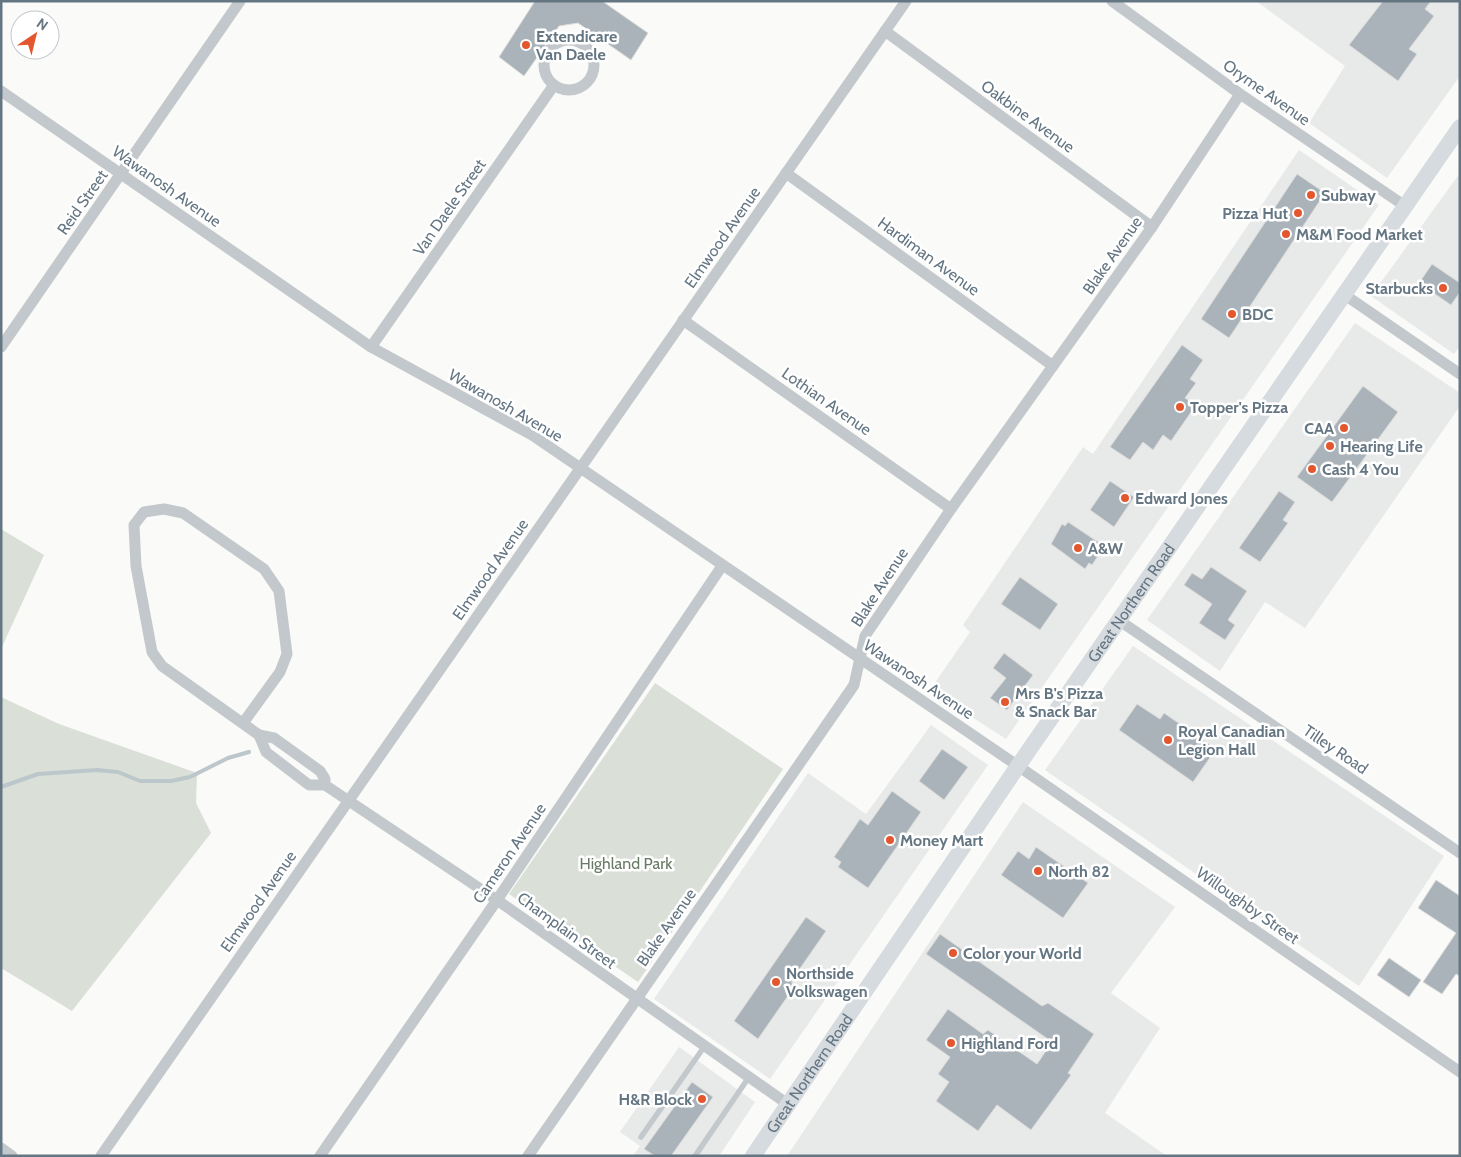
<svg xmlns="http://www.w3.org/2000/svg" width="1461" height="1157" font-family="Cabin,sans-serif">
  <rect width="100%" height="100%" fill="#fafaf8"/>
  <!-- built -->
  <g fill="#e8e9e9">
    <polygon points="1256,1 1460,1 1460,76 1387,178 1309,123 1345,66"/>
    <polygon points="1299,150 1379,205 1006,739 930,690 970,632 963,625 1083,447 1093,454"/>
    <polygon points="1460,173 1460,346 1454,354 1371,296"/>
    <polygon points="1355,323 1460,393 1460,406 1305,628 1265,602 1220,671 1147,620"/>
    <polygon points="1133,646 1444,856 1359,986 1045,770"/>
    <polygon points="931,725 988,765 770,1079 654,999 808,773 866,814"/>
    <polygon points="1023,802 1175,907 1111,993 1160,1028 1105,1113 1167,1156 787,1156"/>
    <polygon points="679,1047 755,1102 719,1156 633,1156 640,1146 620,1132"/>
  </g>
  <!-- green -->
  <g fill="#dadfd7">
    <polygon points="1,529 44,555 1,649"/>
    <polygon points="655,683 783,769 638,982 509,894"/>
    <polygon points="1,697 59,724 197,773 196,803 211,833 72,1011 1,968"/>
  </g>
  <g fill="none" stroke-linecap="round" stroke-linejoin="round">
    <!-- stream -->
    <polyline stroke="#bbc7cb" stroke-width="4" points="1,787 38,774 97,770 118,772 140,781 171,781 190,777 228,758 249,752"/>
  </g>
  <!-- building -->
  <g fill="#aab3b9" stroke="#dcdcda">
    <polygon points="535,1 602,1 648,33 631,60 578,23 559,26 524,76 499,57"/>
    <polygon points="1383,1 1431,1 1425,9 1434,16 1409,49 1417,54 1398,81 1349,45"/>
    <polygon points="1297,174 1325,193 1229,338 1201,319"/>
    <polygon points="1432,264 1460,283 1460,292 1451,305 1419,283"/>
    <polygon points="1182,345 1203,360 1190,379 1196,383 1185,398 1196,405 1171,441 1163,435 1153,450 1143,442 1130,460 1110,447"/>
    <polygon points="1363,386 1398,412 1332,502 1297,477"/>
    <polygon points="1110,481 1134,497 1114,527 1090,510"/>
    <polygon points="1279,491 1295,502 1283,520 1288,523 1260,562 1239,548"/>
    <polygon points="1068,522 1101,544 1097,551 1100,553 1092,565 1089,563 1085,569 1051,544 1062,524 1065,526"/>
    <polygon points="1211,567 1247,591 1228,620 1235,625 1225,640 1199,623 1212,604 1184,585 1192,573 1202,579"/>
    <polygon points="1020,577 1058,604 1040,630 1001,604"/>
    <polygon points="1004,653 1033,675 1007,710 990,698 1006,678 993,668"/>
    <polygon points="1137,704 1160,719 1164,713 1216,749 1193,782 1119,730"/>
    <polygon points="942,749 968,767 944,800 919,781"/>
    <polygon points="892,791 921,812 868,888 838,867 841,862 834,857 860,819 868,825"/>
    <polygon points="1036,847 1088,883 1063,918 1001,875 1018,851 1029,859"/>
    <polygon points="1436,880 1460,896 1460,976 1456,974 1442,994 1423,982 1456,933 1418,908"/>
    <polygon points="806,917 826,931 792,980 792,990 758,1039 734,1021"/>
    <polygon points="940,934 1042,1006 1048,1003 1094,1034 1068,1073 1071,1075 1031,1130 997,1105 978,1131 936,1101 949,1082 938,1074 950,1057 926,1040 948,1009 983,1034 988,1030 1037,1064 1052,1042 926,954"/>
    <polygon points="1389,958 1421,980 1409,997 1377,975"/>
    <polygon points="692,1082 713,1097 671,1156 655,1156 644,1149"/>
  </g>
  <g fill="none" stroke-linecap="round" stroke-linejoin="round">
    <!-- lane -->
    <g stroke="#c3c8cc" stroke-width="5.5">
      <polyline points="641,1137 704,1047"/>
      <polyline points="695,1156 749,1077"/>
    </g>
    <!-- street -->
    <g stroke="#c3c8cc" stroke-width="11">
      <polyline points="1112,1 1240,94 1405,206"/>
      <polyline points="885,31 1152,227"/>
      <circle cx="569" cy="65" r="25"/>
      <polyline points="1,91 371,347 532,435 1018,766 1460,1072"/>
      <polyline points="786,173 1053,366"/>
      <polyline points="1345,295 1460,374"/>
      <polyline points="683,320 951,509"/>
      <polyline points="1,347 240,1"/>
      <polyline points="371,347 554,85"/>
      <polyline points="1120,621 1460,853"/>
      <polyline points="243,723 280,672 287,654 279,591 264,569 183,513 164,509 144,512 134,525 136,566 152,652 162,666 259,735"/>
      <polyline points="325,785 309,785 266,752 259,735 274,738 320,771 325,779 325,785 497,900 789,1105"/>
      <polyline points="1,1148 12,1156"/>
      <polyline points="101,1156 906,1"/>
      <polyline points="320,1156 497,900 722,566"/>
      <polyline points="528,1156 854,685 865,636 951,509 1152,227 1240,94"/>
    </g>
    <!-- secondary -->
    <path stroke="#d6dbdf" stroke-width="16" id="s1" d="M753 1156 1018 766 1460 127"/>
  </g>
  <!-- markers -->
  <g fill="#e4572e" stroke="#fff" stroke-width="2">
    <circle cx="526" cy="45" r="5"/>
    <circle cx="1311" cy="195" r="5"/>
    <circle cx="1298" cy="213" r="5"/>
    <circle cx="1286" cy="234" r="5"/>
    <circle cx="1443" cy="288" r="5"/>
    <circle cx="1232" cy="314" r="5"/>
    <circle cx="1180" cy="407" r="5"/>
    <circle cx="1344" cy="428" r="5"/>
    <circle cx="1330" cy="446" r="5"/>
    <circle cx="1312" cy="469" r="5"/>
    <circle cx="1125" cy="498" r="5"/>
    <circle cx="1078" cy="548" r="5"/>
    <circle cx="1005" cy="702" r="5"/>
    <circle cx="1168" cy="740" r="5"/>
    <circle cx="890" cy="840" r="5"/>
    <circle cx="1038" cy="871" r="5"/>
    <circle cx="953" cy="953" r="5"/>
    <circle cx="776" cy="982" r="5"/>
    <circle cx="951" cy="1043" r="5"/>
    <circle cx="702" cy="1099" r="5"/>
  </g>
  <g text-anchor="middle" stroke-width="5" stroke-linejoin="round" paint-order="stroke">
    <!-- poi labels -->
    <g font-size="16" font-weight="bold" fill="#657683" stroke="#fff" text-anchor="start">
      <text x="536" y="42">Extendicare<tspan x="536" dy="18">Van Daele</tspan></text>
      <text x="1321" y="201">Subway</text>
      <text x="1288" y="219" text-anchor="end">Pizza Hut</text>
      <text x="1296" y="240">M&amp;M Food Market</text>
      <text x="1433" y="294" text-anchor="end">Starbucks</text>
      <text x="1242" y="320">BDC</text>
      <text x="1190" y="413">Topper's Pizza</text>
      <text x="1334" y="434" text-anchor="end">CAA</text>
      <text x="1340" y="452">Hearing Life</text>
      <text x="1322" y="475">Cash 4 You</text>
      <text x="1135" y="504">Edward Jones</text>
      <text x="1088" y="554">A&amp;W</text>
      <text x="1015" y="699">Mrs B's Pizza<tspan x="1015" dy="18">&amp; Snack Bar</tspan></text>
      <text x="1178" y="737">Royal Canadian<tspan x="1178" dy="18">Legion Hall</tspan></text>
      <text x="900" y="846">Money Mart</text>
      <text x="1048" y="877">North 82</text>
      <text x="963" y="959">Color your World</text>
      <text x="786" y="979">Northside<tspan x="786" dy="18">Volkswagen</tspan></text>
      <text x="961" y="1049">Highland Ford</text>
      <text x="692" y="1105" text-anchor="end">H&amp;R Block</text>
    </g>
    <!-- street labels -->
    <g font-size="16" fill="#657683" stroke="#fff">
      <text transform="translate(1267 92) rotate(35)" y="6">Oryme Avenue</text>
      <text transform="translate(1028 116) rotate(36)" y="6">Oakbine Avenue</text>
      <text transform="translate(167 186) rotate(35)" y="6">Wawanosh Avenue</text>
      <text transform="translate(82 202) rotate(-55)" y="6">Reid Street</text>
      <text transform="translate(449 207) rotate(-55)" y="6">Van Daele Street</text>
      <text transform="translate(722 237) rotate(-55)" y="6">Elmwood Avenue</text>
      <text transform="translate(1112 255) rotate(-55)" y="6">Blake Avenue</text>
      <text transform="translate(929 256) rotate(36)" y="6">Hardiman Avenue</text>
      <text transform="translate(827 401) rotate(35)" y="6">Lothian Avenue</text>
      <text transform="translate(506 405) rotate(30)" y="6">Wawanosh Avenue</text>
      <text transform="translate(490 569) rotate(-55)" y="6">Elmwood Avenue</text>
      <text transform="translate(879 587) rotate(-57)" y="6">Blake Avenue</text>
      <text dy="6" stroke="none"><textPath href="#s1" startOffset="670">Great Northern Road</textPath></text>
      <text transform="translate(919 679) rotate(34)" y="6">Wawanosh Avenue</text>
      <text transform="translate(1336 749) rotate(34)" y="6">Tilley Road</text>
      <text transform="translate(509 853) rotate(-56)" y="6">Cameron Avenue</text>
      <text transform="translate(258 901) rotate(-55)" y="6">Elmwood Avenue</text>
      <text transform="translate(1248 905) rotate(35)" y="6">Willoughby Street</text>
      <text transform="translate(666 927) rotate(-55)" y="6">Blake Avenue</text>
      <text transform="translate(567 930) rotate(36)" y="6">Champlain Street</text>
      <text dy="6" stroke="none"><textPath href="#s1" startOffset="100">Great Northern Road</textPath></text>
    </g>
    <!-- park labels -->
    <g font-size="16" fill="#687a64" stroke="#fff">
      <text x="626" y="869">Highland Park</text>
    </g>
  </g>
  <!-- border -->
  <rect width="1461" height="1157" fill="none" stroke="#657683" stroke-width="5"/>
  <!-- north arrow -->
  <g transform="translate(35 35) rotate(35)"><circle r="24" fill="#ffffff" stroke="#c1c8cd"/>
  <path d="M0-4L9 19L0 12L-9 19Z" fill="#e4572e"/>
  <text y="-8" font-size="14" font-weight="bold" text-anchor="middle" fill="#657683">N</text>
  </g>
</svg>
